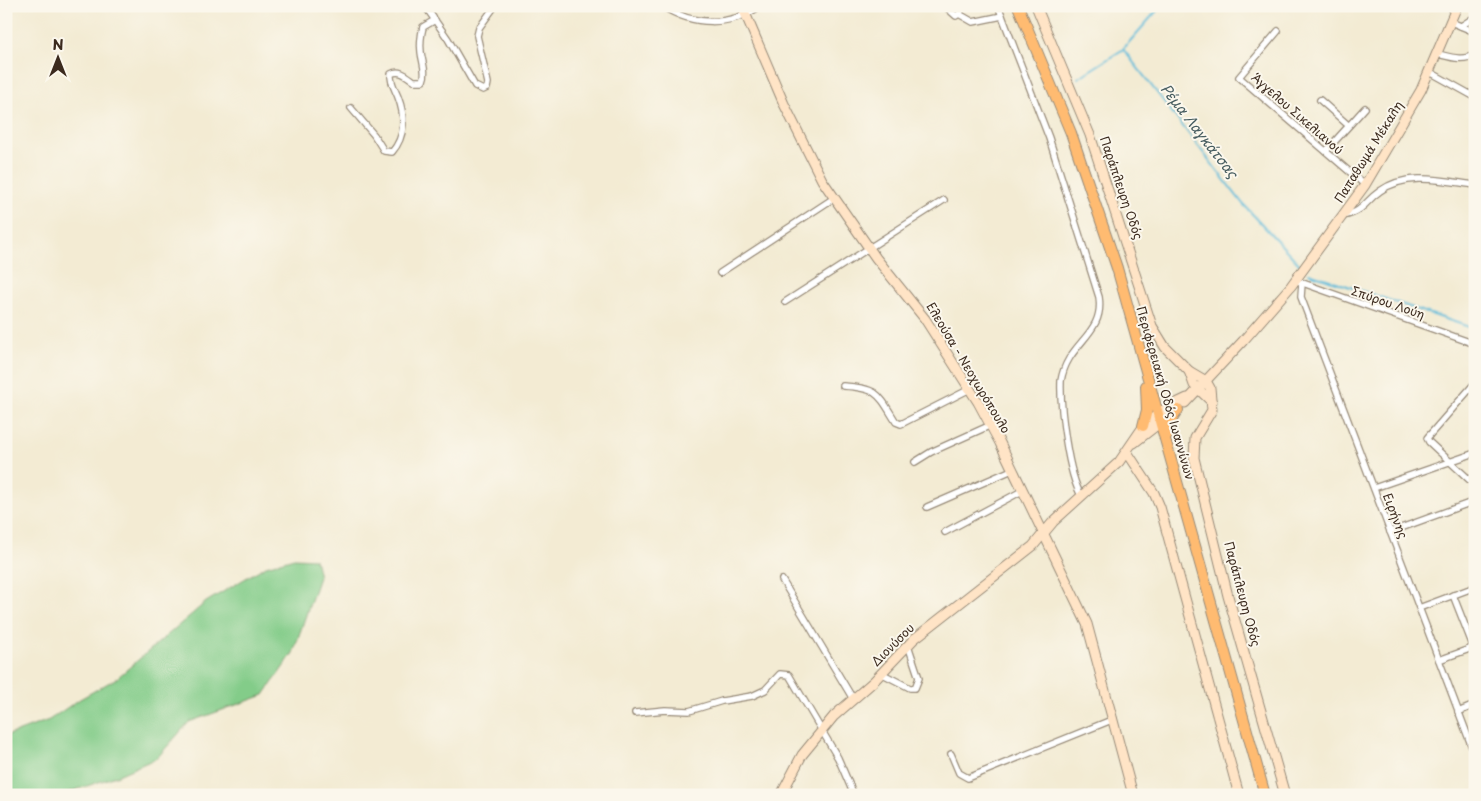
<svg xmlns="http://www.w3.org/2000/svg" width="1481" height="801" font-family="'Playpen Sans',sans-serif">
  <rect width="100%" height="100%" fill="#fbf7ec"/>
  <filter id="ink" filterUnits="userSpaceOnUse"><feTurbulence type="fractalNoise" baseFrequency=".02" numOctaves="2"/><feDisplacementMap in="SourceGraphic" scale="10" xChannelSelector="R" yChannelSelector="G"/><feConvolveMatrix kernelMatrix="1 2 1 2 8 2 1 2 1" color-interpolation-filters="sRGB"/></filter>
  <filter id="wash" filterUnits="userSpaceOnUse"><feTurbulence type="fractalNoise" baseFrequency=".0096" numOctaves="4" result="noise"/><feDisplacementMap in="SourceGraphic" scale="20" xChannelSelector="R" yChannelSelector="G"/><feGaussianBlur stdDeviation="1.12" result="paint"/><feColorMatrix in="noise" values="0 0 0 0 0 0 0 0 0 0 0 0 0 0 0 0 0 1.4 0 .05"/><feComposite in="paint" operator="in"/></filter>
  <g filter="url(#wash)">
    <rect width="100%" height="100%" fill="#f3ebd3"/>
    <!-- grass -->
    <polygon fill="#83cc89" stroke="#5f7b54" points="294,558 315,559 319,577 293,653 264,695 189,722 157,758 116,776 61,795 6,795 6,736 49,720 80,699 117,678 206,602 266,566"/>
    <g fill="none" stroke-linecap="round" stroke-linejoin="round">
      <!-- stream -->
      <g stroke="#5cbbda" stroke-width="2">
        <polyline points="1161,6 1123,49 1243,204 1300,265"/>
        <polyline points="1078,78 1122,50"/>
        <polyline points="1309,273 1475,329"/>
      </g>
    </g>
  </g>
  <g filter="url(#ink)">
    <g fill="none" stroke-linecap="round" stroke-linejoin="round">
      <defs>
        <g id="street">
          <polyline points="425,6 448,39 475,86 483,90 487,88 488,83 477,36 479,28 495,6"/>
          <path d="M662 6C693 26 730 27 760 6"/>
          <polyline points="945,6 956,16 959,14 973,22 1002,16"/>
          <polyline points="956,6 961,11 959,14"/>
          <path d="M999 8 1049 138 1099 297C1105 335 1067 342 1061 381 1060 408 1068 475 1082 497"/>
          <polyline points="1451,22 1475,32"/>
          <polyline points="1461,26 1475,17"/>
          <polyline points="1278,31 1239,77 1365,185"/>
          <path d="M1438 54C1450 57 1464 62 1475 54"/>
          <polyline points="1430,72 1475,97"/>
          <polyline points="1320,100 1348,125"/>
          <path d="M351 108 374 135 384 151 392 152C406 136 405 115 398 97 395 89 390 82 391 74 400 69 407 76 414 81H423C427 72 422 62 421 52 420 44 421 35 423 27L435 20"/>
          <polyline points="1326,151 1365,108"/>
          <path d="M1343 216C1365 211 1364 202 1380 191 1408 171 1444 181 1475 185"/>
          <polyline points="720,273 834,198"/>
          <polyline points="1300,282 1475,344"/>
          <polyline points="1302,283 1301,297 1475,755"/>
          <polyline points="785,302 944,200"/>
          <polyline points="1475,383 1427,438 1429,442 1475,485"/>
          <path d="M843 386C878 388 878 393 896 422L901 424 970 389"/>
          <polyline points="915,462 931,452 991,425"/>
          <polyline points="1374,488 1475,453"/>
          <polyline points="927,507 1012,470"/>
          <polyline points="945,532 1022,491"/>
          <polyline points="1390,532 1475,501"/>
          <polyline points="782,580 853,699"/>
          <polyline points="1453,595 1475,651"/>
          <polyline points="1419,608 1475,587"/>
          <polyline points="1439,660 1475,647"/>
          <polyline points="881,673 910,688 915,688 919,678 908,645"/>
          <polyline points="1458,712 1475,705"/>
          <polyline points="635,713 665,710 689,711 722,701 752,696 765,690 780,674 789,675 838,758 854,795"/>
          <polyline points="951,754 959,773 968,778 1114,719"/>
        </g>
        <g id="secondary">
          <polyline points="742,6 784,104 822,180 876,258 925,319 978,402 1000,443 1087,624 1133,795"/>
          <polyline points="1036,6 1090,135 1152,326 1165,347 1189,371 1206,381 1210,388 1212,410 1195,438 1194,458 1228,596 1285,795"/>
          <polyline points="1189,371 1194,385 1212,402"/>
          <polyline points="1185,403 1243,341 1291,286 1365,185 1421,90 1457,6"/>
          <polyline points="1134,443 1175,411"/>
          <polyline points="1127,452 1154,493 1160,507 1239,795"/>
          <polyline points="781,795 802,755 834,716 873,682 914,639 1033,546 1053,522 1119,462 1145,424 1166,408 1187,398"/>
        </g>
        <g id="highway">
          <polyline points="1018,6 1071,133 1117,268 1265,795"/>
          <polyline points="1143,426 1147,410 1146,386"/>
          <polyline points="1167,435 1168,425 1178,410"/>
        </g>
      </defs>
      <!-- street casing -->
      <use href="#street" stroke="#978a78" stroke-width="8"/>
      <!-- secondary casing -->
      <use href="#secondary" stroke="#978a78" stroke-width="11"/>
      <!-- highway casing -->
      <use href="#highway" stroke="#978a78" stroke-width="12"/>
      <!-- street -->
      <use href="#street" stroke="#fff" stroke-width="5.5"/>
      <!-- secondary -->
      <use href="#secondary" stroke="#ffe4c6" stroke-width="9"/>
      <!-- highway -->
      <use href="#highway" stroke="#ffbb71" stroke-width="10"/>
    </g>
  </g>
  <g text-anchor="middle" stroke-width="4" stroke-linejoin="round" paint-order="stroke">
    <!-- street labels -->
    <g font-size="12" fill="#3b2a1e" stroke="#fbf7ec">
      <text transform="translate(1297 114) rotate(41)" y="4">Άγγελου Σικελιανού</text>
      <text transform="translate(1369 152) rotate(-58)" y="4">Παπαθωμά Μέκαλη</text>
      <text transform="translate(1121 188) rotate(71)" y="4">Παράπλευρη Οδός</text>
      <text transform="translate(1388 303) rotate(19)" y="4">Σπύρου Λούη</text>
      <text transform="translate(968 368) rotate(59)" y="4">Ελεούσα - Νεοχωρόπουλο</text>
      <text transform="translate(1165 393) rotate(74)" y="4">Περιφερειακή Οδός Ιωαννίνων</text>
      <text transform="translate(1395 516) rotate(69)" y="4">Ειρήνης</text>
      <text transform="translate(1242 594) rotate(75)" y="4">Παράπλευρη Οδός</text>
      <text transform="translate(893 645) rotate(-45)" y="4">Διονύσου</text>
    </g>
    <!-- water labels -->
    <g font-size="14" font-style="italic" fill="#475d60" stroke="#fbf7ec">
      <text transform="translate(1199 131) rotate(52)" y="5">Ρέμα Λαγκάτσας</text>
    </g>
  </g>
  <!-- margin -->
  <rect width="1481" height="801" fill="none" stroke="#fbf7ec" stroke-width="25"/>
  <!-- north arrow -->
  <g transform="translate(58 58)" stroke="#fbf7ec" stroke-width="4" paint-order="stroke">
  <path d="M0-4L9 19L0 12L-9 19Z" fill="#3b2a1e"/>
  <text y="-8" font-size="14" font-weight="bold" text-anchor="middle" fill="#3b2a1e">N</text>
  </g>
</svg>
